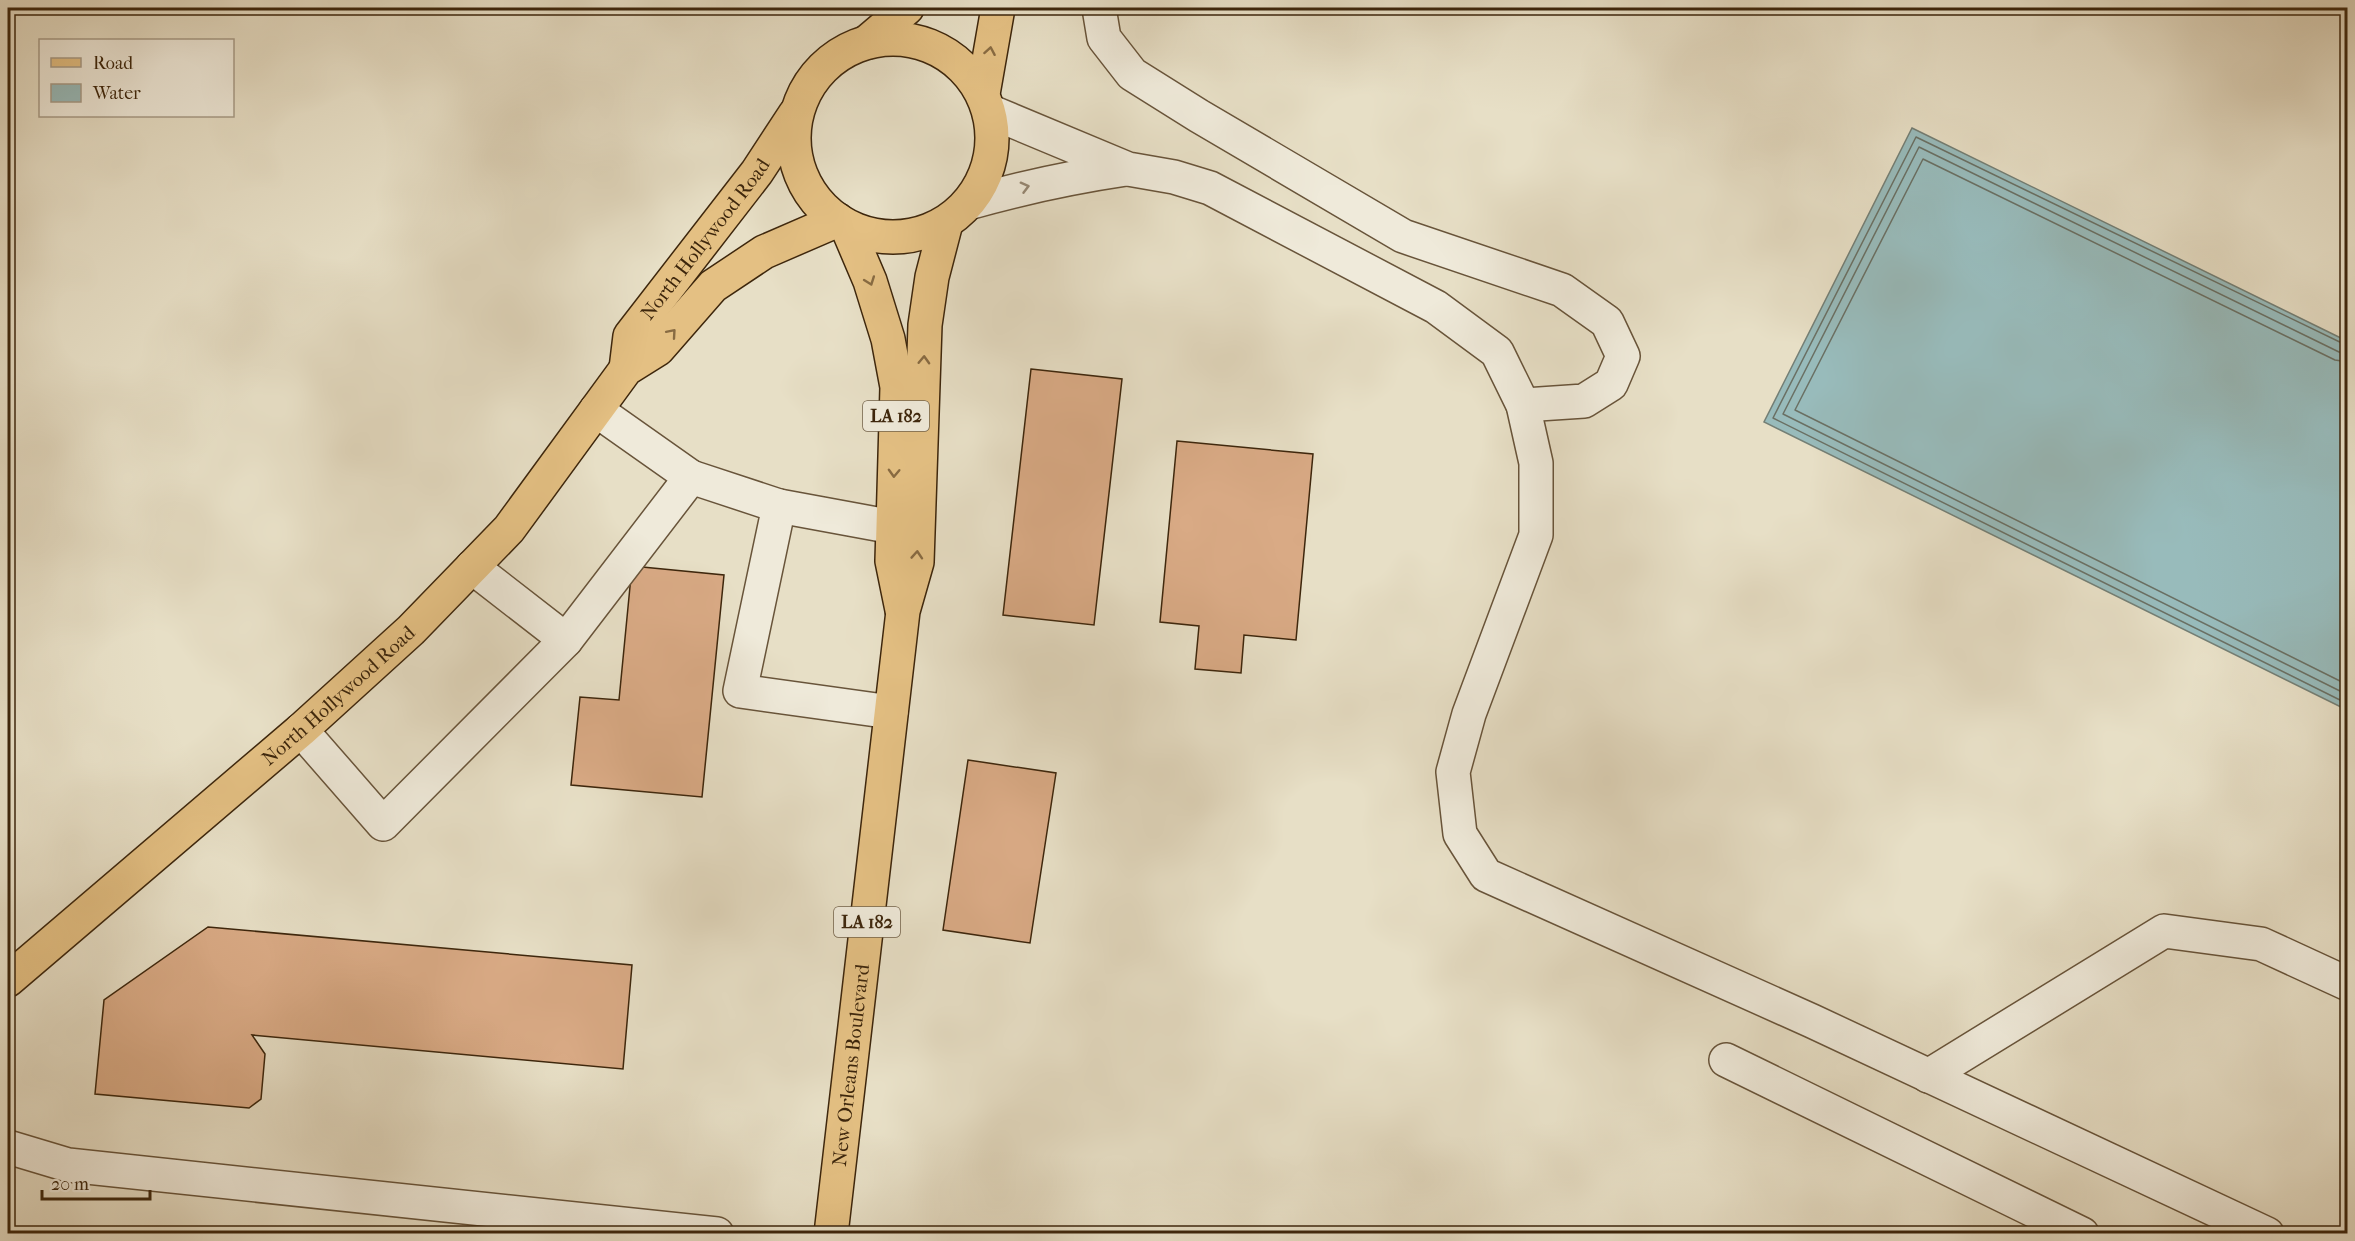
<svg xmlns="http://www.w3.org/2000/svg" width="2355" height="1241" font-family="'IM FELL French Canon',serif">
  <rect width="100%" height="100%" fill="#e7dfc6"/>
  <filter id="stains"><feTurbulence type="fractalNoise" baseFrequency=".00333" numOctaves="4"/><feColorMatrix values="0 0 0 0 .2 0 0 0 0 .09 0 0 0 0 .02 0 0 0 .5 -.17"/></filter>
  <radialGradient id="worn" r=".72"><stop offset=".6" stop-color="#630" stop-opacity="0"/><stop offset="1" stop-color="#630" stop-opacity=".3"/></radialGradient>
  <!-- water -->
  <polygon fill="#98bbbb" stroke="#747f75" stroke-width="1.5" points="1912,128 2347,341 2347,710 1764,422"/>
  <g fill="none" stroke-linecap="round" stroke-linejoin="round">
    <!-- shore -->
    <g stroke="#6a7064" stroke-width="1.5">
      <polyline points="2348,346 1916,137 1773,418 2348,704"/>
      <polyline points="2348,353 2339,352 1919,147 1783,414 2348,695"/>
      <polyline points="2348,362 2335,360 1923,159 1795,410 2348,685"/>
    </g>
  </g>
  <!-- building -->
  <g fill="#d9aa85" stroke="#3d260c" stroke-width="1.5">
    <polygon points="1031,369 1122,379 1094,625 1003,615"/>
    <polygon points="1177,441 1313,454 1296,640 1244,635 1241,673 1195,669 1199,626 1160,622"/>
    <polygon points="632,566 724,575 702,797 571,785 580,697 619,700"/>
    <polygon points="968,760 1056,773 1030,943 943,930"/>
    <polygon points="208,927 632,965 623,1069 252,1035 265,1054 261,1099 249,1108 95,1094 104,1000"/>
    <polygon points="69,1228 126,1234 69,1234"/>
  </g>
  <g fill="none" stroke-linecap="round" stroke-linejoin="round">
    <defs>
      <g id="minor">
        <polyline points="1099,8 1104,38 1132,74 1199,116 1403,236 1562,290 1607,322 1623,356 1611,384 1584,401 1523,405"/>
        <polyline points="989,111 1128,169 1174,177 1210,188 1436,307 1497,352 1523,405 1536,463 1536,535 1469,714 1453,772 1460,834 1486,875 1812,1021 2267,1234"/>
        <path d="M968 203C1021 188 1072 177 1126 169"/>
        <polyline points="691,477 779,506 740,691 891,712"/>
        <polyline points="779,506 893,527"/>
        <polyline points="472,567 566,640"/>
        <polyline points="301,730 383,824 566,640 691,477 596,410"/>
        <polyline points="1726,1060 2082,1234"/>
        <polyline points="1928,1076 2164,931 2261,944 2348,984"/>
        <polyline points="8,1147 68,1165 717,1234"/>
      </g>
      <g id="major">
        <circle cx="893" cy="138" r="99"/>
        <polyline points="867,42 907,8"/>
        <polyline points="983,94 998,8"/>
        <polyline points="847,227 870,281 888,339 897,387 892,561 902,610"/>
        <path id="s1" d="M626 369 630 336 757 172 795 114"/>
        <path id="s2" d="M8 980 301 730 411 630 509 529 626 369 658 349 713 286 764 252 838 220"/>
        <path id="s3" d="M831 1234 903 611 917 562 925 325 932 277 946 223"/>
      </g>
    </defs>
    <!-- minor casing -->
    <use href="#minor" stroke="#68543a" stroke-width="36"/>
    <!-- major casing -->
    <use href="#major" stroke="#3d260c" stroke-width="36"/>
    <!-- minor -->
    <use href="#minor" stroke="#efeada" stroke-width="33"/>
    <!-- major -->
    <use href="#major" stroke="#e4c083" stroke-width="33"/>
  </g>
  <!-- one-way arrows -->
  <defs><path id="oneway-chevron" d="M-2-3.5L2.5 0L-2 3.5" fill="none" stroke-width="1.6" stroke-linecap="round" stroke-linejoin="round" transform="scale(1.5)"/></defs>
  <g stroke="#886b42">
    <use href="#oneway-chevron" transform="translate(990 51) rotate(-80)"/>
    <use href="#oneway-chevron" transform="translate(870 281) rotate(70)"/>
    <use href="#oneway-chevron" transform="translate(672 333) rotate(-49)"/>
    <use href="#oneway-chevron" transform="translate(924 360) rotate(-88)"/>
    <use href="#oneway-chevron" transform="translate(894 473) rotate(92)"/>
    <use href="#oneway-chevron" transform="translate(917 555) rotate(-86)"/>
  </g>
  <use stroke="#968873" href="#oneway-chevron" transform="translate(1025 187) rotate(-15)"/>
  <g text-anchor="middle" stroke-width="5" stroke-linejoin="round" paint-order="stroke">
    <!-- shield labels -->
    <g fill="#efeada" stroke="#72614a" stroke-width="1.5">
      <rect x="863" y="401" width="66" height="30" rx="4.5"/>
      <rect x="834" y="907" width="66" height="30" rx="4.5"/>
    </g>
    <g font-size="18" font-weight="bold" fill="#3d260c">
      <text x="896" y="422">LA 182</text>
      <text x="867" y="928">LA 182</text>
    </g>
    <!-- street labels -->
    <g font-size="20" fill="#3d260c" stroke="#efeada">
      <text dy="7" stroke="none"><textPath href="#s1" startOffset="156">North Hollywood Road</textPath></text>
      <text dy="7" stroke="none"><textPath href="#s2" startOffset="436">North Hollywood Road</textPath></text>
      <text dy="7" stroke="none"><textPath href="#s3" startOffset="170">New Orleans Boulevard</textPath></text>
    </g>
  </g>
  <!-- margin -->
  <rect width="2355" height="1241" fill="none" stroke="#e7dfc6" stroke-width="30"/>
  <rect x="9" y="9" width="2337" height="1223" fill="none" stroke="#3d260c" stroke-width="3"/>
  <rect x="15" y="15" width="2325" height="1211" fill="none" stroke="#3d260c" stroke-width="1.5"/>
  <!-- legend -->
  <rect x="39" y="39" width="195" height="78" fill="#efeada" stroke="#a89c88" stroke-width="1.5"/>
  <rect x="51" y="58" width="30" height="9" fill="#e4c083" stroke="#a89c88" stroke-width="1.5"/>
  <text x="93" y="69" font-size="18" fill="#3d260c">Road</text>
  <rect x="51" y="84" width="30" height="18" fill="#98bbbb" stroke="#a89c88" stroke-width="1.5"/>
  <text x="93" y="99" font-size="18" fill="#3d260c">Water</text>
  <!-- scale -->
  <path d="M42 1190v9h108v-9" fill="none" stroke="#3d260c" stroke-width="3"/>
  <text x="51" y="1190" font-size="18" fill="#3d260c" stroke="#efeada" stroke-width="4.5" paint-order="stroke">20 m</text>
  <rect width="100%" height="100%" filter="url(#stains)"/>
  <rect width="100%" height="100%" fill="url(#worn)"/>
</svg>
